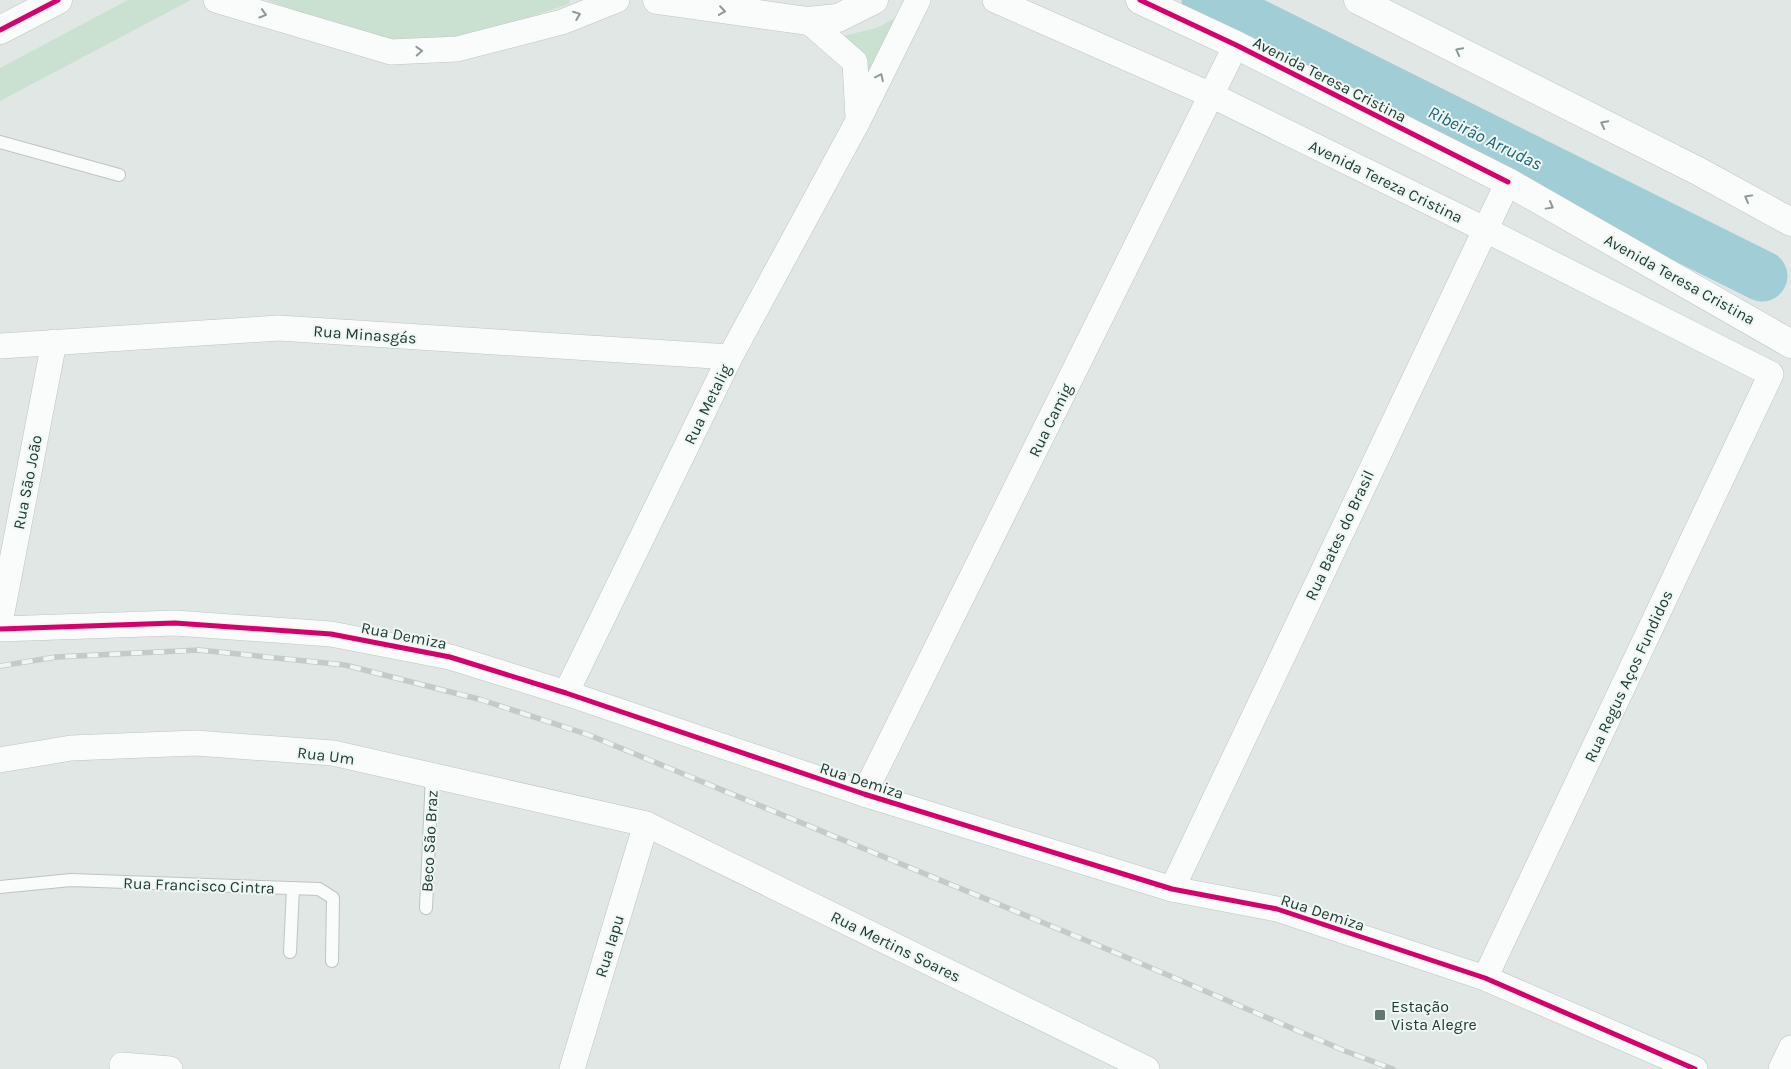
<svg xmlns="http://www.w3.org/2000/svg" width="1791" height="1069" font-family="Karla,sans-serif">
  <rect width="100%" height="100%" fill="#e1e7e4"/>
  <!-- green -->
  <g fill="#cae1d1">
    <polygon points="128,0 191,0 0,101 0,68"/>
    <polygon points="267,0 570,0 569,4 464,39 397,45 347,31"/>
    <polygon points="906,13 867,88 839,37 876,28"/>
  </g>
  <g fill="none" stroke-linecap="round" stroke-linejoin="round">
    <!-- river -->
    <polyline stroke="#a1cdd6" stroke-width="51" points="1207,0 1762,276"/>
    <defs>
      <g id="lane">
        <polyline points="0,142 119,175"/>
        <polyline points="0,887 71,880 319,889 333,898 332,961"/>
        <polyline points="426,908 432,775"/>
        <polyline points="290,952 293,888"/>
      </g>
      <g id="street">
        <polyline points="216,0 391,52 457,49 562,22 617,0"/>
        <polyline points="995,0 1211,95 1484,229 1771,374 1485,978"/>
        <polyline points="808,21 855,62 858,118"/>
        <polyline points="0,346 279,328 730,357"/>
        <polyline points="0,623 54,342"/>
        <polyline points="0,629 175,623 331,634 450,657 566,693 864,794 1172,889 1277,909 1485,978 1695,1069"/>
        <polyline points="566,693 730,357 858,121 918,0"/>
        <polyline points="0,760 71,748 195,743 333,753 646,824 1147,1069"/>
        <polyline points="864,794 1236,45"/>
        <polyline points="1172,889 1508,182"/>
        <polyline points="123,1069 122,1065 170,1069"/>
        <polyline points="572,1069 646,824"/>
        <polyline points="1781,1069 1791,1048"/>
      </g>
      <g id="secondary">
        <polyline points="657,0 808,21 838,18 874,0"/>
        <polyline points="1140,0 1236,45 1508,182 1791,344"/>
        <polyline points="1358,0 1698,171 1791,222"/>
        <polyline points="0,30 58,0"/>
      </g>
    </defs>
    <!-- lane casing -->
    <use href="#lane" stroke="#bec4c1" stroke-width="14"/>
    <!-- street casing -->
    <use href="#street" stroke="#bec4c1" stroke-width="26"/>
    <!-- secondary casing -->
    <use href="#secondary" stroke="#bec5c2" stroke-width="29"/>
    <!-- lane -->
    <use href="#lane" stroke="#fafbfb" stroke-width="12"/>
    <!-- street -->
    <use href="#street" stroke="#fafbfb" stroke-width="25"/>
    <!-- secondary -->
    <use href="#secondary" stroke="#fafbfb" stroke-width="28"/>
    <defs>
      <polyline id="rail" points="0,666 56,657 199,650 345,665 482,700 589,735 1114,952 1345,1051 1393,1069"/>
    </defs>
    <!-- rail casing -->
    <use href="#rail" stroke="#c6c9c8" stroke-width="5.5"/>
    <!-- rail -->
    <use href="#rail" stroke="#eff7f3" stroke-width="4" stroke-dasharray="11" stroke-linecap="butt"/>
    <defs>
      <g id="cycleway">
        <polyline points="1140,0 1236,45 1508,182"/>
        <polyline points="0,30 58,0"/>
        <polyline points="0,629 175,623 331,634 450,657 566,693 864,794 1172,889 1277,909 1485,978 1695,1069"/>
      </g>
    </defs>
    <!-- cycleway casing -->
    <use href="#cycleway" stroke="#eff7f3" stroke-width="8"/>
    <!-- cycleway -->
    <use href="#cycleway" stroke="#d6006c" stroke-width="5"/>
  </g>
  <!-- one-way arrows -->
  <defs><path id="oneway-chevron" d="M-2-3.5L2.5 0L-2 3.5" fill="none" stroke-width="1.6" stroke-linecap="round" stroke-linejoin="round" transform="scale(1.25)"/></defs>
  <g stroke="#8d9a98">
    <use href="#oneway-chevron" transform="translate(722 11) rotate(8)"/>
    <use href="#oneway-chevron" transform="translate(263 14) rotate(16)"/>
    <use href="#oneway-chevron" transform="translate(577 15) rotate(-21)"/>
    <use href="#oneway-chevron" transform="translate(419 51) rotate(-3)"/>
    <use href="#oneway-chevron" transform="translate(1459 51) rotate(-153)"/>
    <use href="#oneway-chevron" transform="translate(880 77) rotate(-64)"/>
    <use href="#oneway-chevron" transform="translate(1604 124) rotate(-153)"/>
    <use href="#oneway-chevron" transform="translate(1748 198) rotate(-151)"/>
    <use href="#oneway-chevron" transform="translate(1550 206) rotate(29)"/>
  </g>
  <!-- markers -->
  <rect fill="#647772" stroke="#eff7f3" stroke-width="2" x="1374" y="1009" width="12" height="12" rx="2.5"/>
  <g text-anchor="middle" stroke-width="4" stroke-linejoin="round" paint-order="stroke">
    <!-- street labels -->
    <g font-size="16" fill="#203a34" stroke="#eff7f3">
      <text transform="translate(1330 79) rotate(27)" y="6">Avenida Teresa Cristina</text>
      <text transform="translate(1386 181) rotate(26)" y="6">Avenida Tereza Cristina</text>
      <text transform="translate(1680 279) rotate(29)" y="6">Avenida Teresa Cristina</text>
      <text transform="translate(365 334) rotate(4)" y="6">Rua Minasgás</text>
      <text transform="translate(707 404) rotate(-64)" y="6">Rua Metalig</text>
      <text transform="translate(1050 420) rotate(-64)" y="6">Rua Camig</text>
      <text transform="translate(27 482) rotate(-79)" y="6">Rua São João</text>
      <text transform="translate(1339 535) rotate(-65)" y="6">Rua Bates do Brasil</text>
      <text transform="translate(404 635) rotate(11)" y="6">Rua Demiza</text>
      <text transform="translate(1628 676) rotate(-65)" y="6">Rua Regus Aços Fundidos</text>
      <text transform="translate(326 755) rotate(7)" y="6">Rua Um</text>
      <text transform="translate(862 780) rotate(18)" y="6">Rua Demiza</text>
      <text transform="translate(429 841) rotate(-87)" y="6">Beco São Braz</text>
      <text transform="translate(199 885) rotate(2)" y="6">Rua Francisco Cintra</text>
      <text transform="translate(1323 912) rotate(18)" y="6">Rua Demiza</text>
      <text transform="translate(609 946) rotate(-73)" y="6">Rua Iapu</text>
      <text transform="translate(896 946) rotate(26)" y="6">Rua Mertins Soares</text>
    </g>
    <!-- poi labels -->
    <g font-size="16" fill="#203a34" stroke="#eff7f3" text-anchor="start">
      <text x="1391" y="1012">Estação<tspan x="1391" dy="18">Vista Alegre</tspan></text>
    </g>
    <!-- water labels -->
    <g font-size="18" font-style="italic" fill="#1b6375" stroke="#eff7f3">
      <text transform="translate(1485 138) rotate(26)" y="6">Ribeirão Arrudas</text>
    </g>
  </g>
</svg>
